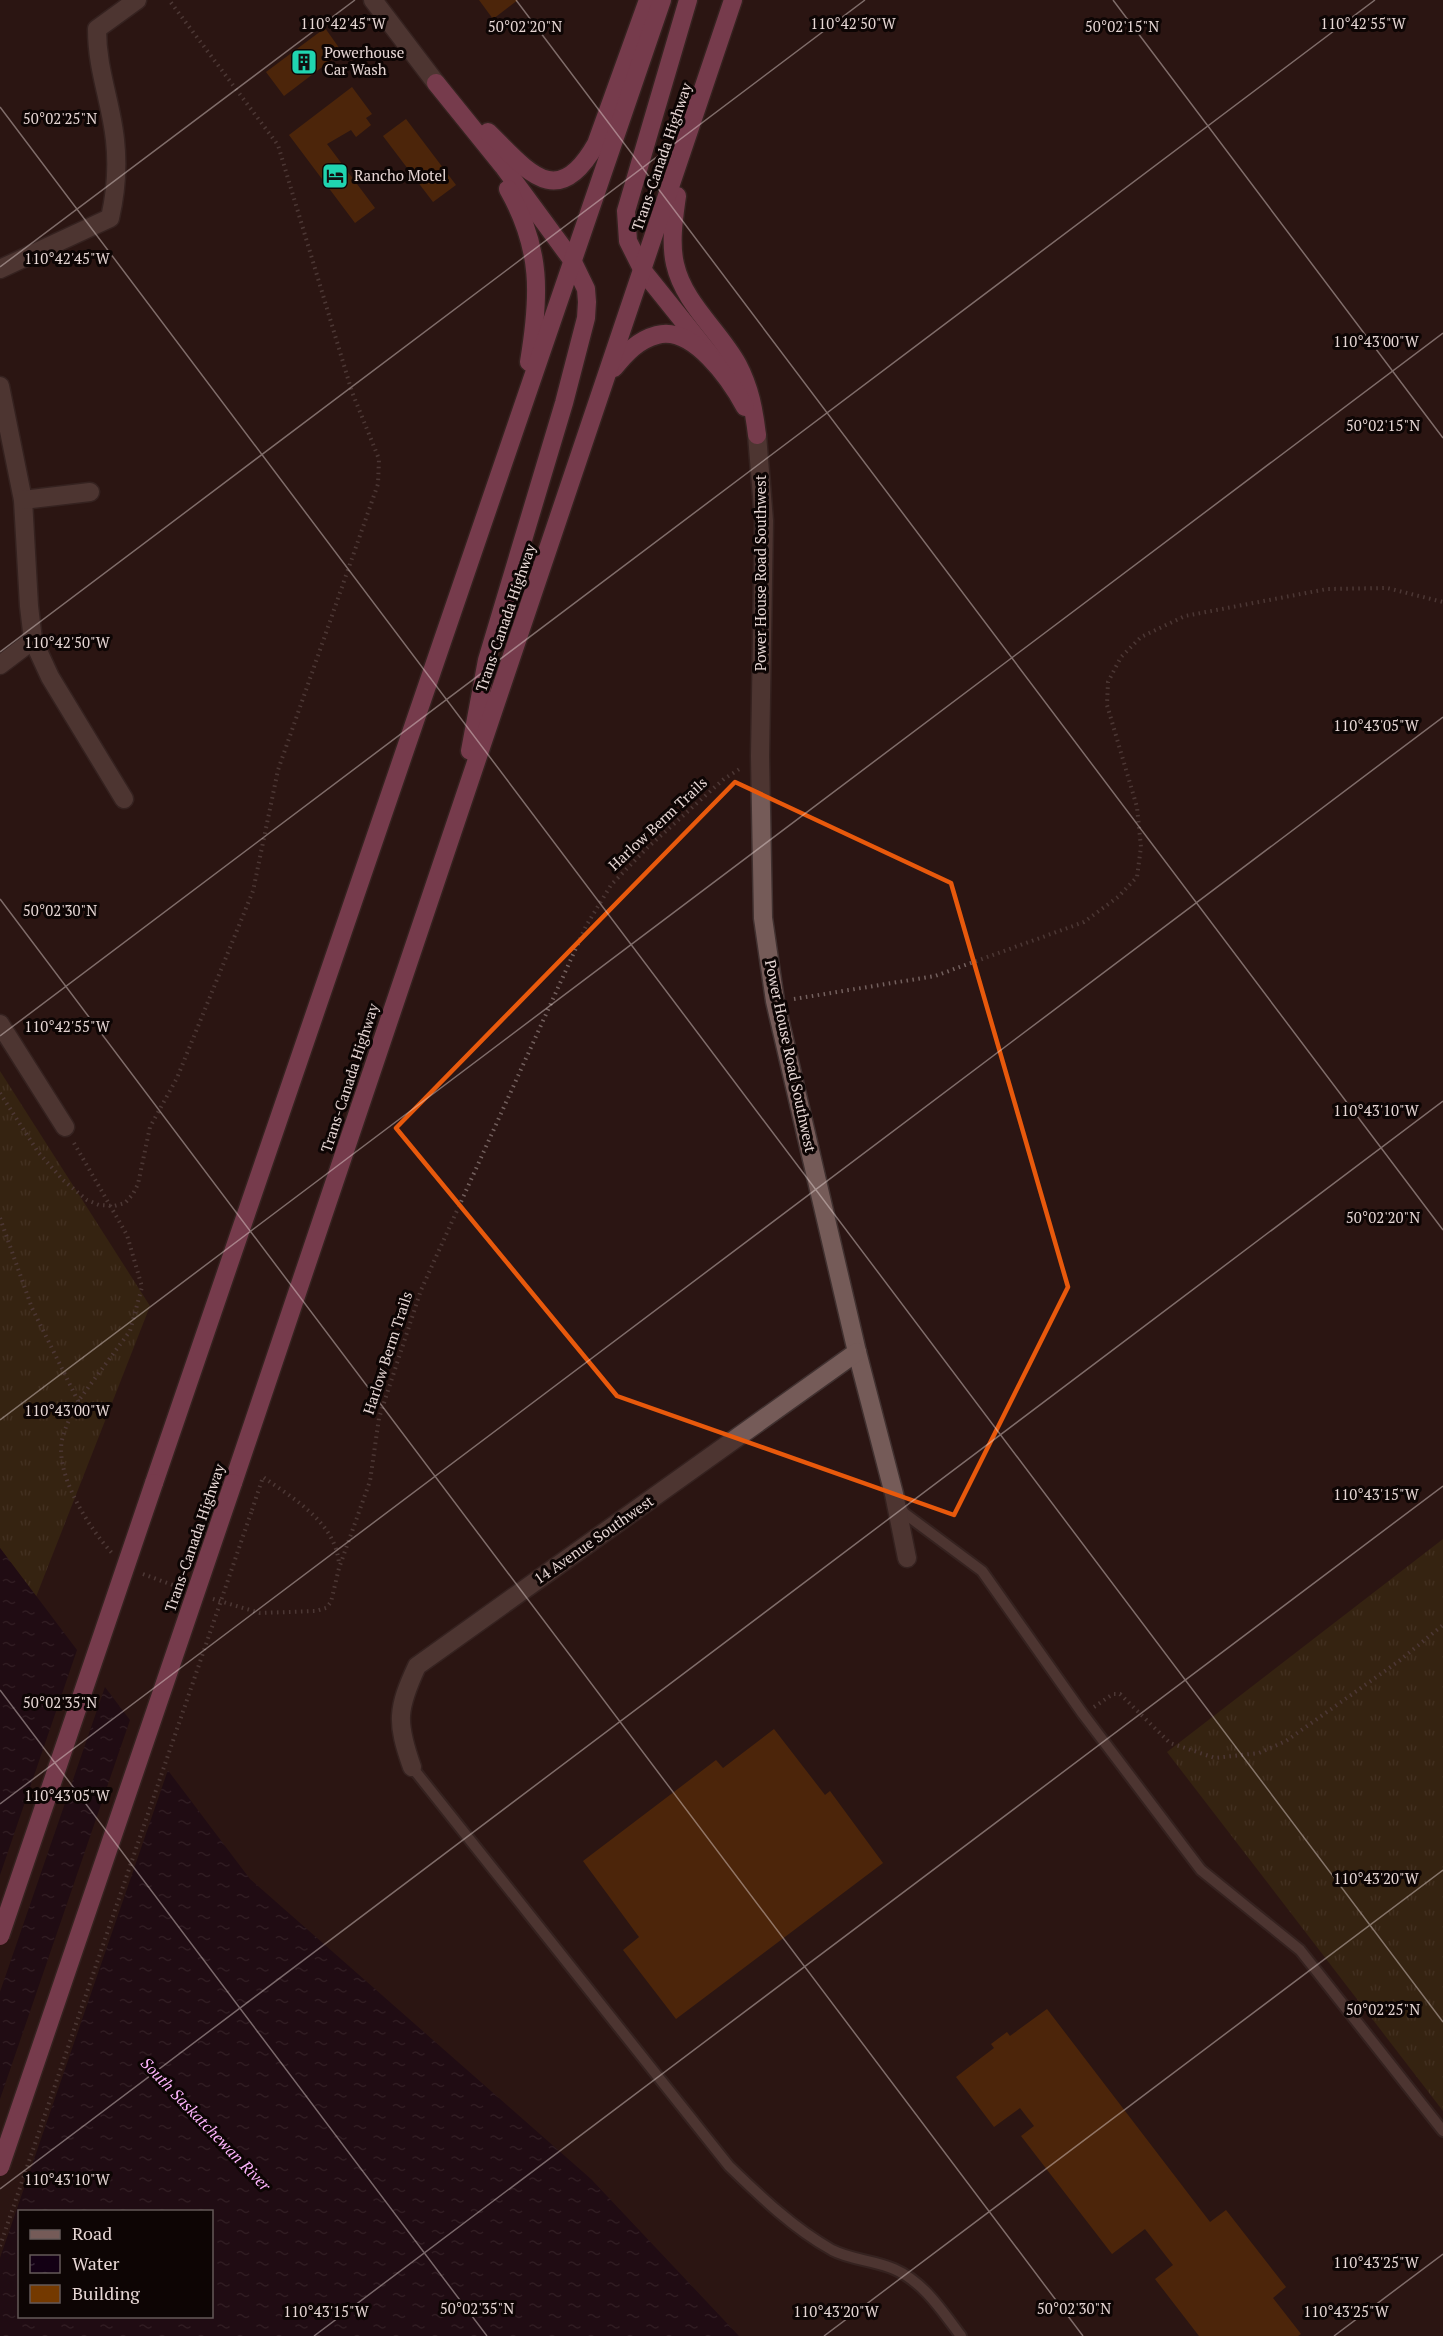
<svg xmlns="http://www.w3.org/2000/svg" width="1443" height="2336" font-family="'PT Serif',serif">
  <defs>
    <pattern id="grass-tufts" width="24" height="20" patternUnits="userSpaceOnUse" patternTransform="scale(1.5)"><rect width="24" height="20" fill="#423310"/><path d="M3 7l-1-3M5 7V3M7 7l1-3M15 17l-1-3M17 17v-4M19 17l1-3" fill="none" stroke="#5d5032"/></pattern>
    <pattern id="water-ripples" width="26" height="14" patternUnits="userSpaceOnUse" patternTransform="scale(1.5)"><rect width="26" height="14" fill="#130014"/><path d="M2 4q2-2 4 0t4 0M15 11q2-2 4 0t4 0" fill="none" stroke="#352435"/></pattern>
  </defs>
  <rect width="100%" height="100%" fill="#2b1513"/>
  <!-- grass -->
  <g fill="url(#grass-tufts)">
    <polygon points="0,1071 150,1306 36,1597 0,1548"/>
    <polygon points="1443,1539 1443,2111 1167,1752"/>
  </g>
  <!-- water -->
  <path fill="url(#water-ripples)" fill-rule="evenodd" d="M0 1548 250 1879 591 2179 739 2336H0ZM20 2212H212V2316H20Z"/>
  <!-- pier -->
  <g fill="#2b1513">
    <polygon points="78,1647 106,1684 0,1992 0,1875"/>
    <polygon points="131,1717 169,1767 0,2258 0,2099"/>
  </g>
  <!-- building -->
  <g fill="#743900">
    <polygon points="479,0 518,0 493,19"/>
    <polygon points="325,28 342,52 284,96 266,72"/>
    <polygon points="352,87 372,114 366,118 371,125 356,137 351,130 327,144 375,208 355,223 289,135"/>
    <polygon points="406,119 456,185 433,202 383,136"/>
    <polygon points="774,1729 825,1795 830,1791 883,1863 676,2019 623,1950 639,1937 583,1861 716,1760 723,1768"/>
    <polygon points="1047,2009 1210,2222 1226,2210 1286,2287 1273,2298 1301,2334 1298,2336 1199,2336 1155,2279 1173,2265 1145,2229 1112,2254 1021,2136 1034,2126 1020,2108 994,2127 956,2077 994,2048 991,2044 1007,2032 1010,2036"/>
  </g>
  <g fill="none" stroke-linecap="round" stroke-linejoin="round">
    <defs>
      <g id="lane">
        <polyline points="900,1506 904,1513 982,1571 1083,1714 1201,1870 1300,1950 1443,2131"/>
        <path d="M412 1767 729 2166C761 2197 793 2228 832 2250 851 2260 874 2260 894 2269 924 2282 942 2311 961 2336"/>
      </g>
      <g id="street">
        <path d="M0 269 110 218C116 192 118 167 115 140 111 101 97 71 97 29L137 0"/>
        <polyline points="0,386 23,500 29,606 33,640 50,677 124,799"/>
        <polyline points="757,435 764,521 760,756 763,918 775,1001 857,1352 894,1494 907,1558"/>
        <polyline points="23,500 90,492"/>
        <polyline points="0,665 33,640"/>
        <polyline points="0,1024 65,1127"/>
        <path d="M412 1767C396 1722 397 1709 417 1666L857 1352"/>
      </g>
      <polyline id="secondary" points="373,0 436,83"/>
      <g id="highway">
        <polyline points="688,0 626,211 628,241 643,271 724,372"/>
        <polyline points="436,83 503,166 572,260 586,289 587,302 586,318 564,403 487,660 470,751"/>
        <path d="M488 132C527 170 557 213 596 144L648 0"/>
        <path d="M508 189C542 249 540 296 529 362"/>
        <path d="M677 196C674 218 670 242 675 264 684 304 719 330 738 365 750 388 754 410 757 435"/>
        <path d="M614 368C626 353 638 340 657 335 693 325 731 381 745 407"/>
        <polyline points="154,1483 662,0"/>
        <polyline points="233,1483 733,0"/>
      </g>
    </defs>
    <!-- lane casing -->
    <use href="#lane" stroke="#413130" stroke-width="14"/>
    <!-- street casing -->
    <use href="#street" stroke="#413130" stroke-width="21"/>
    <!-- secondary casing -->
    <use href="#secondary" stroke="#413130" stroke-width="21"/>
    <!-- highway casing -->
    <use href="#highway" stroke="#413130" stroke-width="21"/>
    <!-- path -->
    <g stroke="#74615f" stroke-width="4" stroke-dasharray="1.5 4.5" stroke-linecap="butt">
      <polyline points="794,999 935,976 1084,922 1118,897 1137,877 1141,847 1137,807 1107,705 1108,682 1121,657 1141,637 1185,616 1327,589 1387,588 1443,602"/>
      <polyline points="0,1093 38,1152 63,1180 87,1200 99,1205 114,1206 125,1203 133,1194 138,1184 150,1127 177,1078 253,891 278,770 378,484 379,459 352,392 278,145 169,0"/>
      <polyline points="74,1143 127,1235 142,1287 130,1331 79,1400"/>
      <path d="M0 1218 32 1308 78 1401C73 1413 65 1426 62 1440 55 1475 89 1528 112 1553"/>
      <path d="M252 1510 263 1477C294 1499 336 1523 339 1564"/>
      <polyline points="143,1574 178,1587"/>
      <polyline points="213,1599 260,1613 316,1611 326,1608 331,1602 339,1568 370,1481 379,1418 421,1290 586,926 611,885 647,848 724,779 741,768"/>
      <polyline points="1094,1707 1113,1694 1120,1694 1170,1743 1215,1758 1259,1753 1286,1741 1399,1661 1443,1625"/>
    </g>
    <!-- lane -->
    <use href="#lane" stroke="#755b58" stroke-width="10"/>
    <!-- street -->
    <use href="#street" stroke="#755b58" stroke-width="18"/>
    <!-- secondary -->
    <use href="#secondary" stroke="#755b58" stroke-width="18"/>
    <!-- highway -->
    <use href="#highway" stroke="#d16892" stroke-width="18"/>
    <defs>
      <g id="highway-bridge">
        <polyline points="0,1936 154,1483"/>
        <polyline points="0,2167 233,1483"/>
      </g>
    </defs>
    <!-- highway-bridge casing -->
    <use href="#highway-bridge" stroke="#413130" stroke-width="21" stroke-linecap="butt"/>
    <!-- path-bridge -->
    <polyline stroke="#74615f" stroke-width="4" stroke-dasharray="1.5 4.5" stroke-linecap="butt" points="0,2246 252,1510"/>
    <!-- highway-bridge -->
    <use href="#highway-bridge" stroke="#d16892" stroke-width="18"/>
  </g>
  <!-- marked area -->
  <path d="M0 0H1443V2336H0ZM735 782 951 883 1068 1287 954 1515 617 1396 396 1128Z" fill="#2b1513" fill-opacity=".55" fill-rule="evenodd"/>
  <path fill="none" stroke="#e8590c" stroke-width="4.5" stroke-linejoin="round" d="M735 782 951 883 1068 1287 954 1515 617 1396 396 1128Z"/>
  <!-- ticks -->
  <path fill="none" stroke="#e7d7d5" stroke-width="1.5" stroke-opacity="0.45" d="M516 0 1443 1230M1113 0 1443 438M0 107 1443 2022M0 267 355 0M0 652 865 0M0 899 1083 2336M0 1036 1375 0M0 1420 1443 333M0 1690 487 2336M0 1804 1443 717M0 2189 1443 1101M314 2336 1443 1486M824 2336 1443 1870M1334 2336 1443 2254"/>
  <!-- icons -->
  <defs>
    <symbol id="building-square" viewBox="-11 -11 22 22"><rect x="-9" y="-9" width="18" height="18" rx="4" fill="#20d5b0" stroke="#0d0504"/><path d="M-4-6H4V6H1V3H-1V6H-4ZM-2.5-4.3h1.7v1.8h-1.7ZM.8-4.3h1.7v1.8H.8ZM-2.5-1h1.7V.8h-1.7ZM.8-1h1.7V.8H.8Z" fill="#111"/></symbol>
    <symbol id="hotel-square" viewBox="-11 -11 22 22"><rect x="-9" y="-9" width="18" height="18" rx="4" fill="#20d5b0" stroke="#0d0504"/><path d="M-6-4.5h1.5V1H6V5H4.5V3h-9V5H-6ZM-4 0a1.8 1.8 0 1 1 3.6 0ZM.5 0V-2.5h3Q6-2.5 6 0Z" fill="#111"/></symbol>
  </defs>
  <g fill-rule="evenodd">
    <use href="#building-square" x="289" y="47" width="30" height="30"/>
    <use href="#hotel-square" x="320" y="161" width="30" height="30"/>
  </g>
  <g text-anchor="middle" stroke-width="6" stroke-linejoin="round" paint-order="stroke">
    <!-- poi labels -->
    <g font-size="15" fill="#e7d7d5" stroke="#0d0504" text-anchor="start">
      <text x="324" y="58">Powerhouse<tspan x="324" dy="17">Car Wash</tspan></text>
      <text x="354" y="181">Rancho Motel</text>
    </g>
    <!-- street labels -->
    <g font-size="15" fill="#e7d7d5" stroke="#0d0504">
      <text transform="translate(662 157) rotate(-71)" y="5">Trans-Canada Highway</text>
      <text transform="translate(761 573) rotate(-90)" y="5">Power House Road Southwest</text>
      <text transform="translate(506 618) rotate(-71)" y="5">Trans-Canada Highway</text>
      <text transform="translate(658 824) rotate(-43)" y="5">Harlow Berm Trails</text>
      <text transform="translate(790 1056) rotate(78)" y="5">Power House Road Southwest</text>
      <text transform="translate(350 1078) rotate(-72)" y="5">Trans-Canada Highway</text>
      <text transform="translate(388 1353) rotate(-72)" y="5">Harlow Berm Trails</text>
      <text transform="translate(195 1538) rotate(-71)" y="5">Trans-Canada Highway</text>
      <text transform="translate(594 1540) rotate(-35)" y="5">14 Avenue Southwest</text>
    </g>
    <!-- water labels -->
    <g font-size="16" font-style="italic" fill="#feb4fd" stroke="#0d0504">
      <text transform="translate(206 2124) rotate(46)" y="6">South Saskatchewan River</text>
    </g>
  </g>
  <g font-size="15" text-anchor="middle" fill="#e7d7d5" stroke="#0d0504" stroke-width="6" stroke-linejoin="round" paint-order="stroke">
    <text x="343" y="29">110°42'45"W</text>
    <text x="853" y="29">110°42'50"W</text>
    <text x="1363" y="29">110°42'55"W</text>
    <text x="525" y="32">50°02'20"N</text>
    <text x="1122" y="32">50°02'15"N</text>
    <text x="60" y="124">50°02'25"N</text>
    <text x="67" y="264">110°42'45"W</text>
    <text x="1376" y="347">110°43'00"W</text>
    <text x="1383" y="431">50°02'15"N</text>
    <text x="67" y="648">110°42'50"W</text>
    <text x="1376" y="731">110°43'05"W</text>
    <text x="60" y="916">50°02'30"N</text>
    <text x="67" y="1032">110°42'55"W</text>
    <text x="1376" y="1116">110°43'10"W</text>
    <text x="1383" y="1223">50°02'20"N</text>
    <text x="67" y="1416">110°43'00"W</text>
    <text x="1376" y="1500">110°43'15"W</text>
    <text x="60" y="1708">50°02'35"N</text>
    <text x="67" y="1801">110°43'05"W</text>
    <text x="1376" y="1884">110°43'20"W</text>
    <text x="1383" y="2015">50°02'25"N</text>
    <text x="67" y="2185">110°43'10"W</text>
    <text x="1376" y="2268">110°43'25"W</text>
    <text x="477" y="2314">50°02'35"N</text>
    <text x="1074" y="2314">50°02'30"N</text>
    <text x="326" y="2317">110°43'15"W</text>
    <text x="836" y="2317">110°43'20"W</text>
    <text x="1346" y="2317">110°43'25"W</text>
  </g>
  <!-- legend -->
  <rect x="18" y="2210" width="195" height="108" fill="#0d0504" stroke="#645958" stroke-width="1.5"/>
  <rect x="30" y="2230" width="30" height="9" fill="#755b58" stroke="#645958" stroke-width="1.5"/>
  <text x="72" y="2240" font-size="18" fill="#e7d7d5">Road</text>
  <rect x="30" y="2255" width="30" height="18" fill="url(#water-ripples)" stroke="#645958" stroke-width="1.5"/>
  <text x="72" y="2270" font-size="18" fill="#e7d7d5">Water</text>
  <rect x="30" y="2285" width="30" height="18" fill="#743900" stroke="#645958" stroke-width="1.5"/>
  <text x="72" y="2300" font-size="18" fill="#e7d7d5">Building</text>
</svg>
